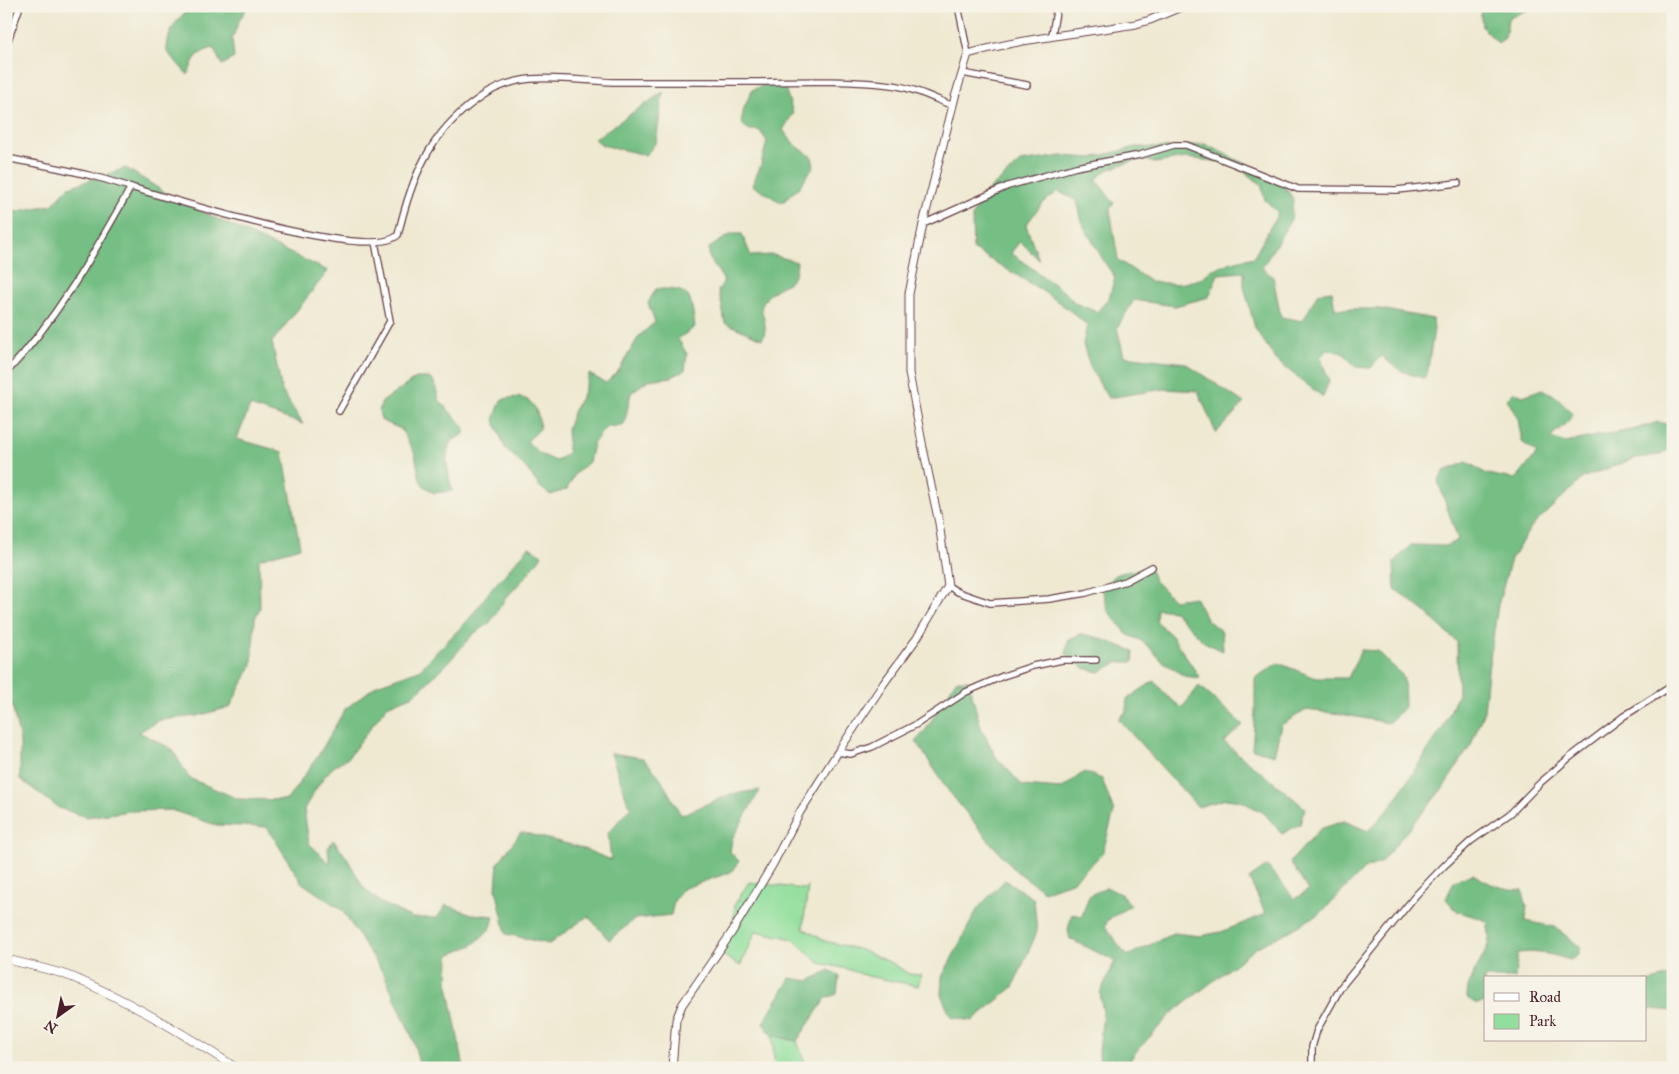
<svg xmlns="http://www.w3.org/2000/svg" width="1679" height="1074" font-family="'IM FELL Great Primer',serif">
  <rect width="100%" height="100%" fill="#f7f3e8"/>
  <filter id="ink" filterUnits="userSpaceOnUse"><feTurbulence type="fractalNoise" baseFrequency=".02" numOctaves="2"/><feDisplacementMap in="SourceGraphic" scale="10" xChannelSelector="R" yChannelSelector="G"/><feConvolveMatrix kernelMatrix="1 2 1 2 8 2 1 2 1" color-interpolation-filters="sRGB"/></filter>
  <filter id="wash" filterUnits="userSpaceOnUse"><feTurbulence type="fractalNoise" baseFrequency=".0096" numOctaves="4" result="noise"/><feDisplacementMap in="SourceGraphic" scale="20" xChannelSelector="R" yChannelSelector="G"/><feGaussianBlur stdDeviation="1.12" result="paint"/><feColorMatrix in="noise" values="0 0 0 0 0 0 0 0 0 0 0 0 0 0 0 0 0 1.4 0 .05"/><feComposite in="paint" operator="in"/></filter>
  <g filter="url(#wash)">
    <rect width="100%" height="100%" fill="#efe9d2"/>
    <!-- green -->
    <g fill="#92df9d" stroke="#6e7f64">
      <polygon points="749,882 803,889 808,886 803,928 825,941 861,950 892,963 909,974 921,975 918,986 867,976 847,969 819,963 793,939 756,931 740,966 721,954 732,932 735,904"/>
      <polygon points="772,1035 797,1041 807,1068 775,1068"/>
    </g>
    <!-- forest -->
    <g fill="#75be84" stroke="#606e58" fill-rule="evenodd">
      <path d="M191 6H248L239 21 232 39 234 58 222 65 213 48C196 53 194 58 188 75L167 52C167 30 176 22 191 6Z"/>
      <polygon points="1480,6 1549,6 1524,11 1508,19 1505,38 1498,43 1482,27"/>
      <polygon points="764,85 785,88 793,113 783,130 794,144 812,157 814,166 799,187 782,203 752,185 761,165 767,141 759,130 749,130 741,123 744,108 752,90"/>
      <polygon points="663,92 656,142 646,155 602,145 594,139"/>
      <path d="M1205 144 1283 183 1293 199 1291 219 1262 268 1273 277 1281 317 1303 321 1318 293 1332 291 1335 309H1380L1433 319 1434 329 1427 375 1424 378C1403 373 1397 370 1382 356L1377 360 1371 368 1356 367 1344 354 1329 349 1320 357 1329 380 1323 397 1277 361 1255 328 1244 286V272L1218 274 1209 297 1175 306 1134 300 1117 328 1124 356 1185 363 1244 403 1216 433 1198 391 1164 389 1108 398 1090 367 1083 344 1087 325C1053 294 1012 273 973 249L972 217 980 198 1020 162 1062 156 1092 158 1136 147 1164 148ZM1186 158 1231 163 1261 184 1265 200 1278 213 1254 257 1232 262 1211 270 1201 279 1180 284 1151 282 1118 260 1110 209 1114 203 1096 180 1105 171 1120 165 1142 159 1155 163ZM1058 191 1077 201 1083 225 1105 263 1115 277 1109 298 1097 312 1075 303 1067 294 1011 253 1020 241 1039 260 1026 225 1042 204Z"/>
      <path d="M126 168 177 200 328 271 272 342 282 391 303 424 250 406 237 439 283 452 300 547 259 559 260 608 255 618 252 664 230 707 197 716 160 720 139 732 172 749 189 778 238 799 287 800 318 756 345 709 377 685 419 670 470 618 489 592 529 547 542 555 528 574 505 599 489 624 473 634 447 664 414 695 387 706 347 759C328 765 314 792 304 809L309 843 330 864 328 848 333 840 347 858 363 887 380 902 412 918H437L446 905 472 914 494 916 491 928 473 945 449 955 448 986 464 1068H420L413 1039 385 976 342 910 302 883 267 827 216 825 171 810 129 811 86 817 59 808 20 779V741L12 705 6 709V316L10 307 6 302V213L52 205 69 187Z"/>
      <path d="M731 234H742L751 256 773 255 797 262C794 288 786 280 770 294 766 297 763 303 761 308 764 319 768 329 762 339L725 323 721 301 718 290 724 281 709 257V248Z"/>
      <path d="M656 289C693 289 690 294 695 327L678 339 687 354 685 370 672 377 648 380 631 393 624 425 605 428 593 444 589 462 575 474 567 489 551 495 540 487 526 468 505 448 494 420 501 400C527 392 538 402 540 429L527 441 540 454 556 461 568 453 567 429 574 410 583 394 589 374 606 383 619 370 639 336 655 322 648 303Z"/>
      <path d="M416 378H429L434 382 439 400 465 428 464 434C460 436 454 439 451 443 442 455 450 478 452 491L434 493 424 486 420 480 415 454 401 429 382 421C379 414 378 409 382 402Z"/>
      <path d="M1542 389 1554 395 1573 414C1568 424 1557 429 1551 438L1566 443 1591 437 1633 430 1658 422 1673 425V447L1660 455 1636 458 1584 477 1531 527 1511 559 1498 605 1488 671 1484 711 1471 745 1443 788 1381 862 1364 869 1322 912 1290 931 1257 947 1171 1014 1134 1054 1125 1068H1084L1100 1064 1099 1052 1103 1012 1100 993 1115 961 1070 939 1068 930 1072 914 1082 916 1089 896 1106 887 1122 895 1131 905 1108 920 1105 926 1127 956 1174 933 1200 936 1221 932 1266 914 1249 879 1267 866 1295 899 1308 890 1290 862 1320 829 1344 821 1368 831 1392 805 1443 727 1458 694 1457 642 1424 611 1395 589 1394 562 1411 545 1445 546 1458 540 1438 481 1444 471 1467 462 1487 474 1514 479 1520 475 1537 453 1522 442 1518 419 1507 399 1514 392 1523 396Z"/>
      <polygon points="1149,567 1154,580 1174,600 1195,597 1207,620 1222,632 1223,651 1204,642 1174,611 1157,609 1156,621 1172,636 1200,678 1184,676 1162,661 1149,647 1140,640 1128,635 1108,611 1102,588 1117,574"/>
      <polygon points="1081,634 1096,637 1134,651 1133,662 1118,662 1099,672 1083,668 1066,654 1068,641"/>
      <polygon points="1361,650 1378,651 1402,675 1404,681 1405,706 1389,723 1341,714 1306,710 1281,725 1274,755 1252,749 1255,712 1255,678 1278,663 1316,678 1348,678"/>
      <polygon points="956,680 968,680 981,728 996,757 1023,786 1061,789 1084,772 1102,779 1114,812 1102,854 1072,882 1044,891 1016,871 990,842 947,789 916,741 925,731"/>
      <path d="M1154 681 1167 696 1182 708 1199 686 1243 725 1224 742C1250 765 1279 785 1305 808L1300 824 1282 834 1264 813 1241 801 1226 799 1198 807 1118 719 1126 712 1127 699Z"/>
      <polygon points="611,753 643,758 659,776 681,815 731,794 760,790 732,839 730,852 739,861 731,872 682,889 674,901 671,915 635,919 609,940 588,916 549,944 506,934 496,888 498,863 521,832 579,847 611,860 608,833 631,807 627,800"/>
      <path d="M1473 874C1491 885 1500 889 1522 890L1527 906 1525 921 1555 927 1580 947 1578 955 1570 960C1552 954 1537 951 1518 953L1515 978H1485V1002L1477 1004 1467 998C1466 976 1485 961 1489 941 1490 935 1488 927 1487 921L1457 911 1446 899 1454 881Z"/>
      <polygon points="1005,880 1034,899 1037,932 1013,987 972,1021 951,1017 941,995 942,977 978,908"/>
      <polygon points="829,970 839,975 837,994 826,998 797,1041 772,1035 763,1023 790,978 809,981"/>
      <polygon points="1673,975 1673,1011 1645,1008 1645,981 1648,982"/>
    </g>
  </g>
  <g filter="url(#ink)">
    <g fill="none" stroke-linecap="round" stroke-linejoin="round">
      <defs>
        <g id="minor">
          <polyline points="958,6 968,54"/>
          <polyline points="1052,35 1057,6"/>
          <polyline points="6,46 20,6"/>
          <polyline points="962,73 1027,85"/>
          <path d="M6 158C36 164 66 169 96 177 142 189 367 265 398 235 411 179 429 133 478 99 493 88 512 81 530 79 558 77 586 81 613 82 646 82 679 82 712 82 772 83 832 78 892 85 914 88 933 98 953 106"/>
          <polyline points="923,224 1008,186 1076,167 1140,155 1174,145 1186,145 1298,189 1397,190 1458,183"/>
          <path d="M6 373C58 318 94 253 131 187"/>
          <polyline points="339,411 390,321 375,242"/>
          <polyline points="948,586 958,592 990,603 1049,599 1086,593 1126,581 1152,567"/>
          <polyline points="838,752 851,754 872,747 917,724 966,692 1003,676 1033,666 1062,660 1096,660"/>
          <polyline points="1312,1068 1312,1047 1317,1030 1341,987 1416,895 1444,866 1471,841 1511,813 1540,783 1569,758 1624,716 1667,689 1673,683"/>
        </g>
        <path id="tertiary" d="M672 1068 676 1020 682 1005 732 932 773 864 800 812 838 752 884 683 917 638 948 586 939 523 923 448 909 373V294L923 224 955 97 968 54C1023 38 1080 33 1136 24L1150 20 1183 6"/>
        <path id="secondary" d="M6 959C28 965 51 969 72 977 130 1001 184 1034 236 1068"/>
      </defs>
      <!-- minor casing -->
      <use href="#minor" stroke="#633d44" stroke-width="8"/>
      <!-- tertiary casing -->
      <use href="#tertiary" stroke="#633d44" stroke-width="9"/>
      <!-- secondary casing -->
      <use href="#secondary" stroke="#633d44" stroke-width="9"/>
      <!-- minor -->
      <use href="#minor" stroke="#fff" stroke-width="5.5"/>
      <!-- tertiary -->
      <use href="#tertiary" stroke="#fff" stroke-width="7"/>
      <!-- secondary -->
      <use href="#secondary" stroke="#fff" stroke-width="8"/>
    </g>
  </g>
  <!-- margin -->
  <rect width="1679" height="1074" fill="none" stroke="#f7f3e8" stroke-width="25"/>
  <!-- legend -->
  <rect x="1484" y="976" width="162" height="65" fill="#f7f3e8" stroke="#b29e9c"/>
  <rect x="1494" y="993" width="25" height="8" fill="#ffffff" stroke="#b29e9c"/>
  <text x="1529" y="1002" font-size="15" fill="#4a1f2b">Road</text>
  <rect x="1494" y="1014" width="25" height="15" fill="#92df9d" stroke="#b29e9c"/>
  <text x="1529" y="1026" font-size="15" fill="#4a1f2b">Park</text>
  <!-- north arrow -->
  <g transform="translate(58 1016) rotate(213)" stroke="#f7f3e8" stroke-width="4" paint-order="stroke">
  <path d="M0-4L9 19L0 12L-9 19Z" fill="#4a1f2b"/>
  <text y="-8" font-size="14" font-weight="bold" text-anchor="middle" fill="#4a1f2b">N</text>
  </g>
</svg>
